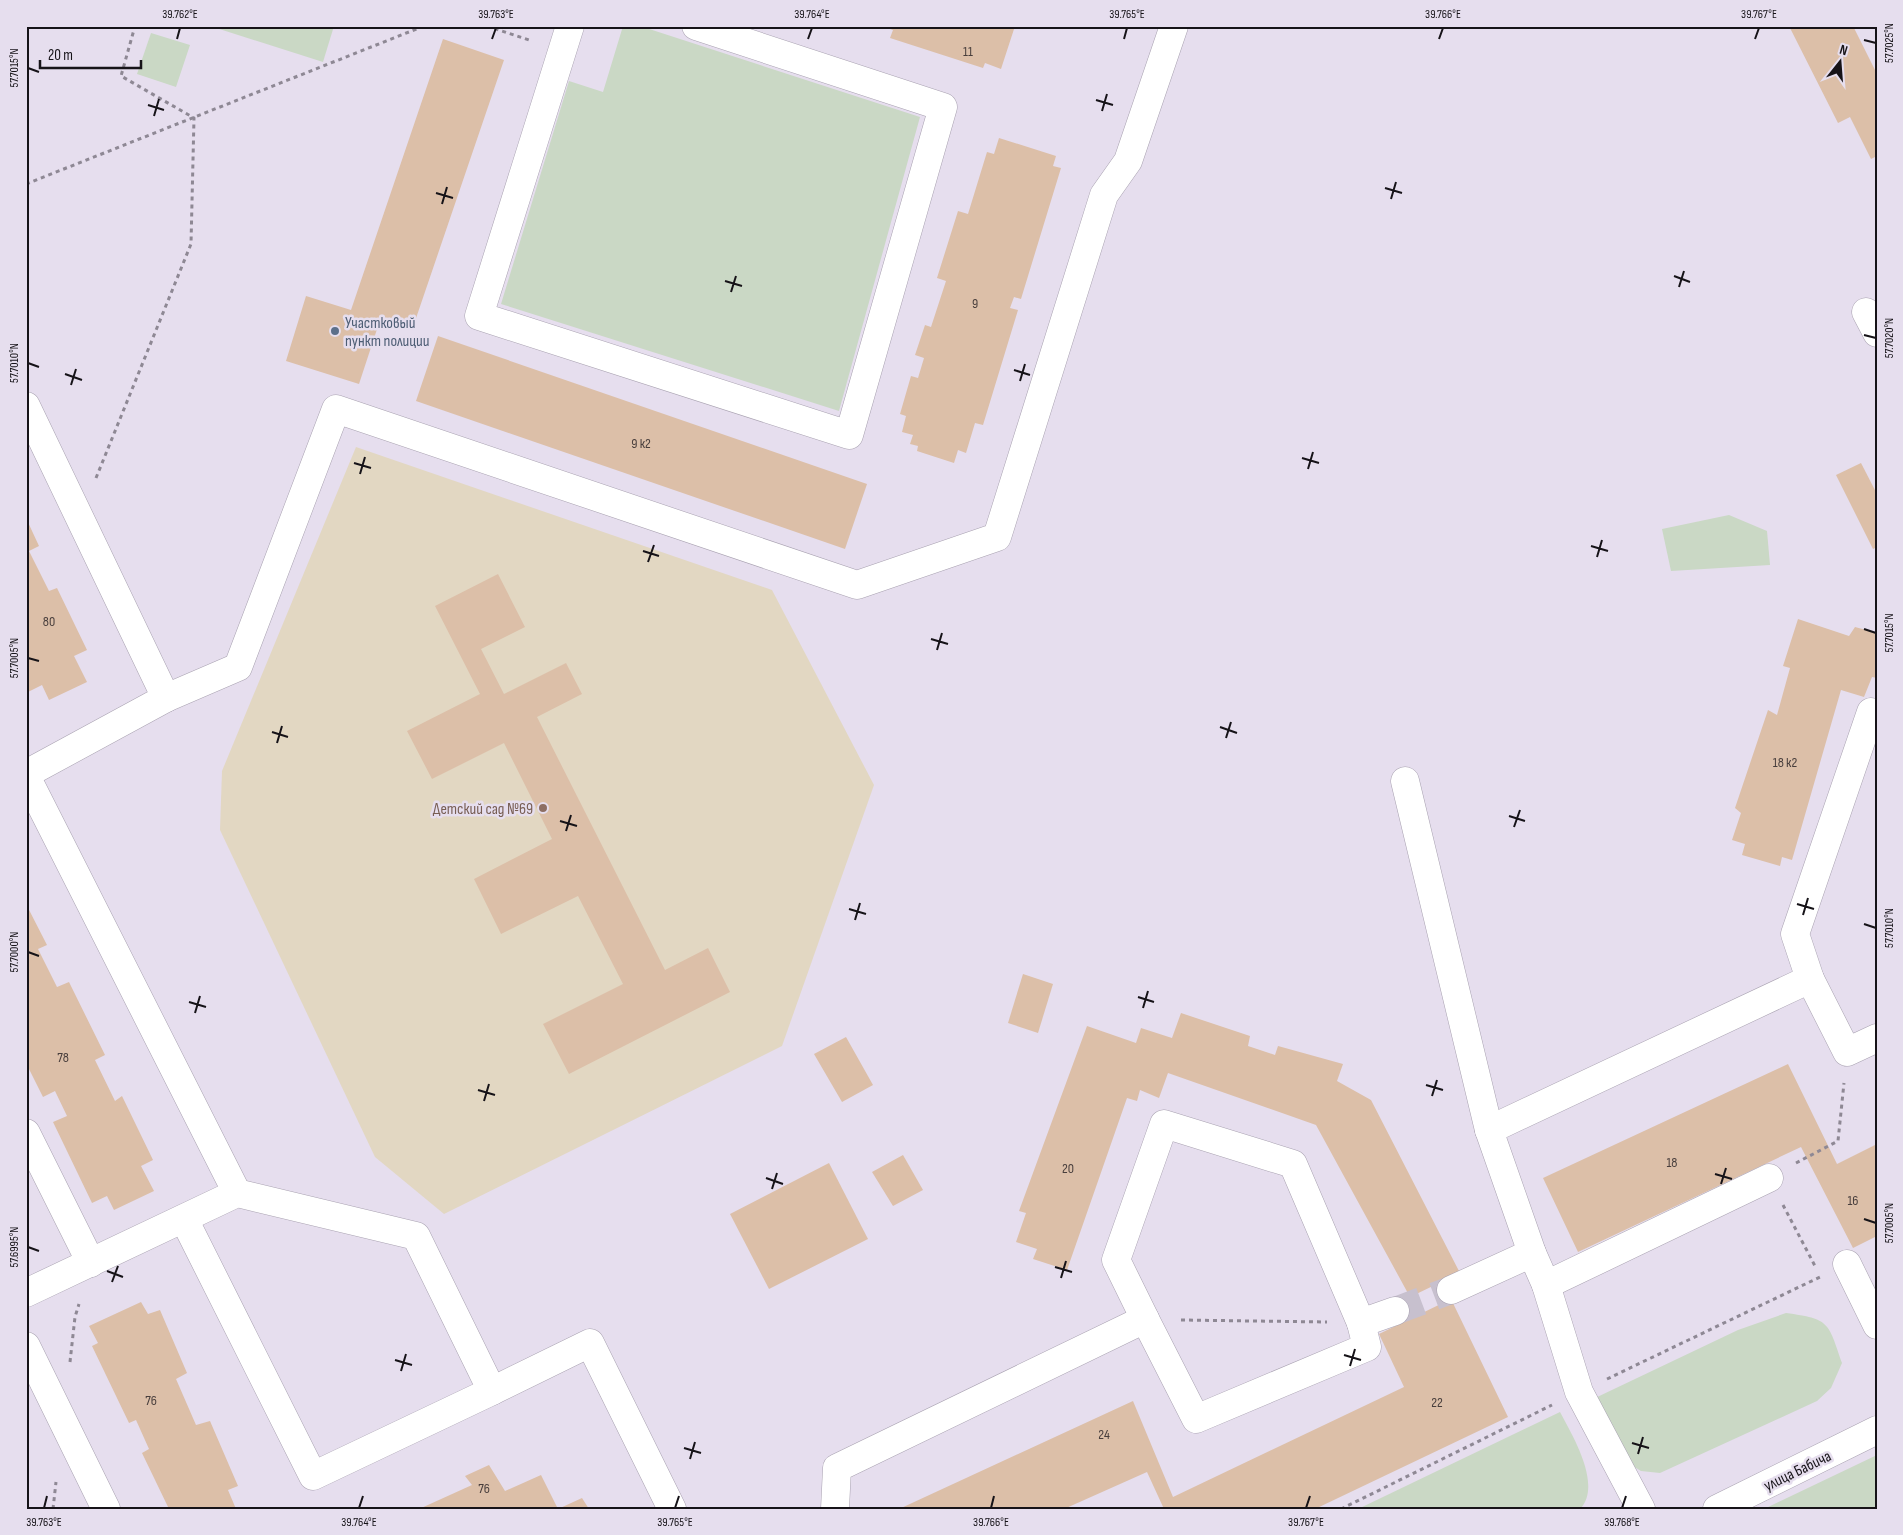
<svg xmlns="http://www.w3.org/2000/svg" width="1903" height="1535" font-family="'Sofia Sans Condensed',sans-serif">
  <rect width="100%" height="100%" fill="#e6deee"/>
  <!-- education -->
  <polygon fill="#e2d7c2" points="356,447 772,590 874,785 782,1046 444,1214 375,1157 220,830 222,771"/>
  <!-- green -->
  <g fill="#cad8c5">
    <polygon points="210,26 334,26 323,62"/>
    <polygon points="623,26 640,26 920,117 839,411 501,304 569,81 603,92"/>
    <polygon points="151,33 190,45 176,87 137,74"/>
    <polygon points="1729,515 1767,531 1770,565 1671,571 1662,529"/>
    <path d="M1786 1313C1830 1319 1828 1322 1842 1363L1831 1388 1817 1401 1660 1473 1641 1471 1626 1462 1593 1399 1738 1330Z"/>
    <path d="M1560 1412C1572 1435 1603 1485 1580 1509H1358Z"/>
    <polygon points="1877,1455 1877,1509 1764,1509"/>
  </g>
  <!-- building -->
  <g fill="#dcbfa8">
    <polygon points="882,26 1015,26 1001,69 985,63 983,68 890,38 893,30"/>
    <polygon points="1789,26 1853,26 1877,74 1877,156 1871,159 1850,117 1838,123"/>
    <polygon points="443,39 504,60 412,330 380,320 359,384 286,361 306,296 351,310"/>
    <polygon points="999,138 1056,156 1053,166 1061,168 1021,299 1014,297 1010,308 1018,310 983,425 975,423 966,453 958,450 954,463 917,451 918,446 910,444 913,435 902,432 906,416 900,414 911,376 918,378 924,358 915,355 925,325 931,327 946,281 937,278 958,211 968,214 987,152 994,154"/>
    <polygon points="438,336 867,484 845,549 416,401"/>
    <polygon points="1861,463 1877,494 1877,547 1873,549 1836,475"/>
    <polygon points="26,518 39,546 29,551 49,591 57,588 87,650 74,656 87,682 49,700 42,685 28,692 26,689"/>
    <polygon points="498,574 525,627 481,649 504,694 566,663 582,694 537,717 665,970 708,948 730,992 569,1074 543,1024 623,984 578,896 501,934 474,879 552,839 504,743 432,779 407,731 480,694 435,606"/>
    <polygon points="1798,619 1849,636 1855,627 1877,633 1877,678 1872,677 1864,697 1841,690 1792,860 1782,857 1780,866 1742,855 1745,844 1732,840 1741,813 1735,808 1768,710 1777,715 1790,668 1783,666"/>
    <polygon points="26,904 47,945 38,949 57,987 69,982 105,1055 95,1060 115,1101 122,1096 153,1160 141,1166 154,1191 114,1210 107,1196 92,1203 53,1122 67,1116 55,1091 43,1097 26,1063"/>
    <polygon points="1023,974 1053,984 1038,1033 1008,1023"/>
    <polygon points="1181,1013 1250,1036 1248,1046 1275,1055 1278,1046 1343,1064 1337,1081 1371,1100 1460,1273 1410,1297 1316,1125 1168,1073 1159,1098 1140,1090 1137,1101 1127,1098 1067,1270 1033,1259 1037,1249 1016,1242 1026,1213 1019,1211 1087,1026 1136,1043 1141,1028 1172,1038"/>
    <polygon points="846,1037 873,1085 842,1102 814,1054"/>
    <polygon points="1788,1064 1837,1164 1877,1144 1877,1236 1853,1248 1801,1147 1578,1252 1543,1178"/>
    <polygon points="903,1155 923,1190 893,1206 872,1172"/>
    <polygon points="829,1163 868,1239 769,1289 730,1214"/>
    <polygon points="1451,1299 1508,1417 1315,1509 1164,1509 1147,1472 1064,1509 899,1509 1133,1401 1173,1497 1404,1387 1379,1334"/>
    <polygon points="141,1302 148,1314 160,1310 187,1373 176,1379 196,1425 210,1421 238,1486 228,1490 236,1509 169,1509 142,1453 149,1449 136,1420 129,1423 92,1346 98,1343 89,1326"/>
    <polygon points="489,1465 505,1491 541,1475 558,1509 582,1498 589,1509 419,1509 472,1485 465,1476"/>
  </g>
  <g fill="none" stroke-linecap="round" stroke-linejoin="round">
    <!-- minor-tunnel -->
    <polyline stroke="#c7c0ce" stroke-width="28" stroke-dasharray="28 14" stroke-linecap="butt" points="1395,1311 1451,1290"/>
    <defs>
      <g id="minor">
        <polyline points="570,26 479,316 849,435 943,107 696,26"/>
        <polyline points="1866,312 1877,333"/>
        <polyline points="26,406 166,698 26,774"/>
        <polyline points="166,698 238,667 336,409 857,585 997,537 1104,195 1128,161 1174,26"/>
        <polyline points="1877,714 1871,712 1795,934 1810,979 1847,1052 1877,1038"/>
        <polyline points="26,776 237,1193"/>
        <polyline points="1405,781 1489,1130"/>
        <polyline points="26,1133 91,1263"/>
        <polyline points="184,1219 313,1476 492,1391"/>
        <polyline points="1847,1264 1877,1325"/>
        <polyline points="1546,1285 1769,1178"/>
        <polyline points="1451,1290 1532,1253"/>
        <polyline points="26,1293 237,1193 416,1236 492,1391 590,1343 672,1509"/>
        <polyline points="1145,1319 1116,1260 1164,1124 1293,1164 1361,1323"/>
        <polyline points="26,1346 106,1509"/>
        <polyline points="835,1509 837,1468 1145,1319 1196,1419 1367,1347 1361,1323 1395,1311"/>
        <polyline points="1641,1509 1579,1392 1546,1285 1532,1253 1489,1130 1810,979"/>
        <polyline points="1717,1509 1877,1430"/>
      </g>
    </defs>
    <!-- minor casing -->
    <use href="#minor" stroke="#a9a2b1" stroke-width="29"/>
    <!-- path -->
    <g stroke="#8e8894" stroke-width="3" stroke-dasharray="4 4" stroke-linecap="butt">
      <polyline points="487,26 532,41"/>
      <polyline points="26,184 424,26"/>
      <polyline points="96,478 191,244 194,118 121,76 135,26"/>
      <polyline points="1796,1163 1838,1141 1844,1083"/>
      <polyline points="1783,1205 1815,1266"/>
      <polyline points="1181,1320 1327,1322"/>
      <polyline points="70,1362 75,1317 79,1304"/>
      <polyline points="1607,1379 1820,1277"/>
      <polyline points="53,1509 56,1482"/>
      <polyline points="1341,1509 1552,1405"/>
    </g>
    <!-- minor -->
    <use href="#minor" stroke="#fff" stroke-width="28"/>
  </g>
  <!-- ticks -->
  <path fill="none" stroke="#161318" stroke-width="2" d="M177 39 180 28M492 39 496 28M808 39 812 28M1124 39 1127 28M1439 39 1443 28M1755 39 1759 28M1864 40 1876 43M28 68 39 72M1096 100 1113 105M148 105 164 110M1102 111 1107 94M154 116 159 99M1385 188 1402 193M436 193 453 198M1391 199 1396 182M442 204 447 187M1674 276 1690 282M725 281 742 286M1679 287 1684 271M731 292 736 276M1864 335 1876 338M28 363 39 367M1014 370 1030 375M65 374 82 380M1020 381 1025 364M71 385 76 369M1302 458 1319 463M354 463 371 468M1308 469 1313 452M360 474 365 457M1591 546 1608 551M643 551 659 556M1597 557 1602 540M648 562 654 545M1864 629 1876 633M931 639 948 644M937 650 942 633M28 658 39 661M1220 727 1237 733M272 732 288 737M1226 738 1231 722M277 743 282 726M1509 816 1525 821M560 821 577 826M1514 827 1520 810M566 831 571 815M1797 904 1814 909M849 909 866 914M1803 915 1808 898M855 920 860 903M1864 924 1876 928M28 952 39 956M1138 997 1154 1002M189 1002 206 1007M1143 1008 1148 991M195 1013 200 996M1426 1085 1443 1090M478 1090 495 1095M1432 1096 1437 1080M484 1101 489 1084M1715 1174 1732 1179M766 1178 783 1184M1721 1184 1726 1168M772 1189 777 1173M1864 1219 1876 1223M28 1247 39 1251M1055 1267 1072 1272M107 1271 123 1277M1061 1278 1066 1261M112 1282 118 1266M1344 1355 1361 1360M395 1360 412 1365M1350 1366 1355 1349M401 1371 406 1354M1632 1443 1649 1448M684 1448 701 1453M1638 1454 1643 1437M690 1459 695 1442M44 1508 47 1496M359 1508 363 1496M675 1508 679 1496M991 1508 994 1496M1306 1508 1310 1496M1622 1508 1626 1496"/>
  <!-- markers -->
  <circle fill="#5c6f8a" stroke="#e6deee" stroke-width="2" cx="335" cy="331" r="5"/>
  <circle fill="#8d6e63" stroke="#e6deee" stroke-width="2" cx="543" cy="808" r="5"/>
  <g text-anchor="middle" stroke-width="5" stroke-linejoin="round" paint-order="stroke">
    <!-- number labels -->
    <g font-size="14" fill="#483e3c">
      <text x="968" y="56">11</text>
      <text x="975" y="308">9</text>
      <text x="641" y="448">9 к2</text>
      <text x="49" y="626">80</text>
      <text x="1785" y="767">18 к2</text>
      <text x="63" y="1062">78</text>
      <text x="1672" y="1167">18</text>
      <text x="1068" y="1173">20</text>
      <text x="1853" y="1205">16</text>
      <text x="151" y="1405">76</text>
      <text x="1437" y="1407">22</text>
      <text x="1104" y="1439">24</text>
      <text x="484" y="1493">76</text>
    </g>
    <!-- service labels -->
    <g font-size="16" fill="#4e5e75" stroke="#e6deee" text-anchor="start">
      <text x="345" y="328">Участковый<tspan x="345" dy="18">пункт полиции</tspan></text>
    </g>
    <!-- education labels -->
    <g font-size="16" fill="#785e54" stroke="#e6deee" text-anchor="end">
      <text x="533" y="814">Детский сад №69</text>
    </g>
    <!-- street labels -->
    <g font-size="16" fill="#161318" stroke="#e6deee">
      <text transform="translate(1797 1470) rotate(-26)" y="6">улица Бабича</text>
    </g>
  </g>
  <!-- border -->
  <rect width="1903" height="1535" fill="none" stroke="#e6deee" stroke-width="55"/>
  <!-- north arrow -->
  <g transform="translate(1840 62) rotate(17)" stroke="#e6deee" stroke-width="4" paint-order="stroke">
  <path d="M0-4L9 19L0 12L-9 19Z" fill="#161318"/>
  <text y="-8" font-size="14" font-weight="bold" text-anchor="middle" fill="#161318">N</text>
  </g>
  <!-- scale -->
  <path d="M40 60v8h101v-8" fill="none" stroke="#161318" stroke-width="2.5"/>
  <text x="48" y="60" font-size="15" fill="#161318" stroke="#e6deee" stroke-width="4" paint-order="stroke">20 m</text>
  <rect x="28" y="28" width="1848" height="1480" fill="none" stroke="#161318" stroke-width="2"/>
  <g font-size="12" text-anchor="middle" fill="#161318">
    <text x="180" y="18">39.762°E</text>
    <text x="496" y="18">39.763°E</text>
    <text x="812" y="18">39.764°E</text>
    <text x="1127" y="18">39.765°E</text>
    <text x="1443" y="18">39.766°E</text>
    <text x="1759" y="18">39.767°E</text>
    <text transform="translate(1889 43) rotate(-90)" y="4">57.7025°N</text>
    <text transform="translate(14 68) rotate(-90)" y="4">57.7015°N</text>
    <text transform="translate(1889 338) rotate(-90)" y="4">57.7020°N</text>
    <text transform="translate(14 363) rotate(-90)" y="4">57.7010°N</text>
    <text transform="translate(1889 633) rotate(-90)" y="4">57.7015°N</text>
    <text transform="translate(14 658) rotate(-90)" y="4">57.7005°N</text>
    <text transform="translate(1889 928) rotate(-90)" y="4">57.7010°N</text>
    <text transform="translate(14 952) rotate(-90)" y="4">57.7000°N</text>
    <text transform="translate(1889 1223) rotate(-90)" y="4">57.7005°N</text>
    <text transform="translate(14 1247) rotate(-90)" y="4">57.6995°N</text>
    <text x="44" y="1526">39.763°E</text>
    <text x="359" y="1526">39.764°E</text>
    <text x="675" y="1526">39.765°E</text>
    <text x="991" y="1526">39.766°E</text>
    <text x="1306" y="1526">39.767°E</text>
    <text x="1622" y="1526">39.768°E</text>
  </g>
</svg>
